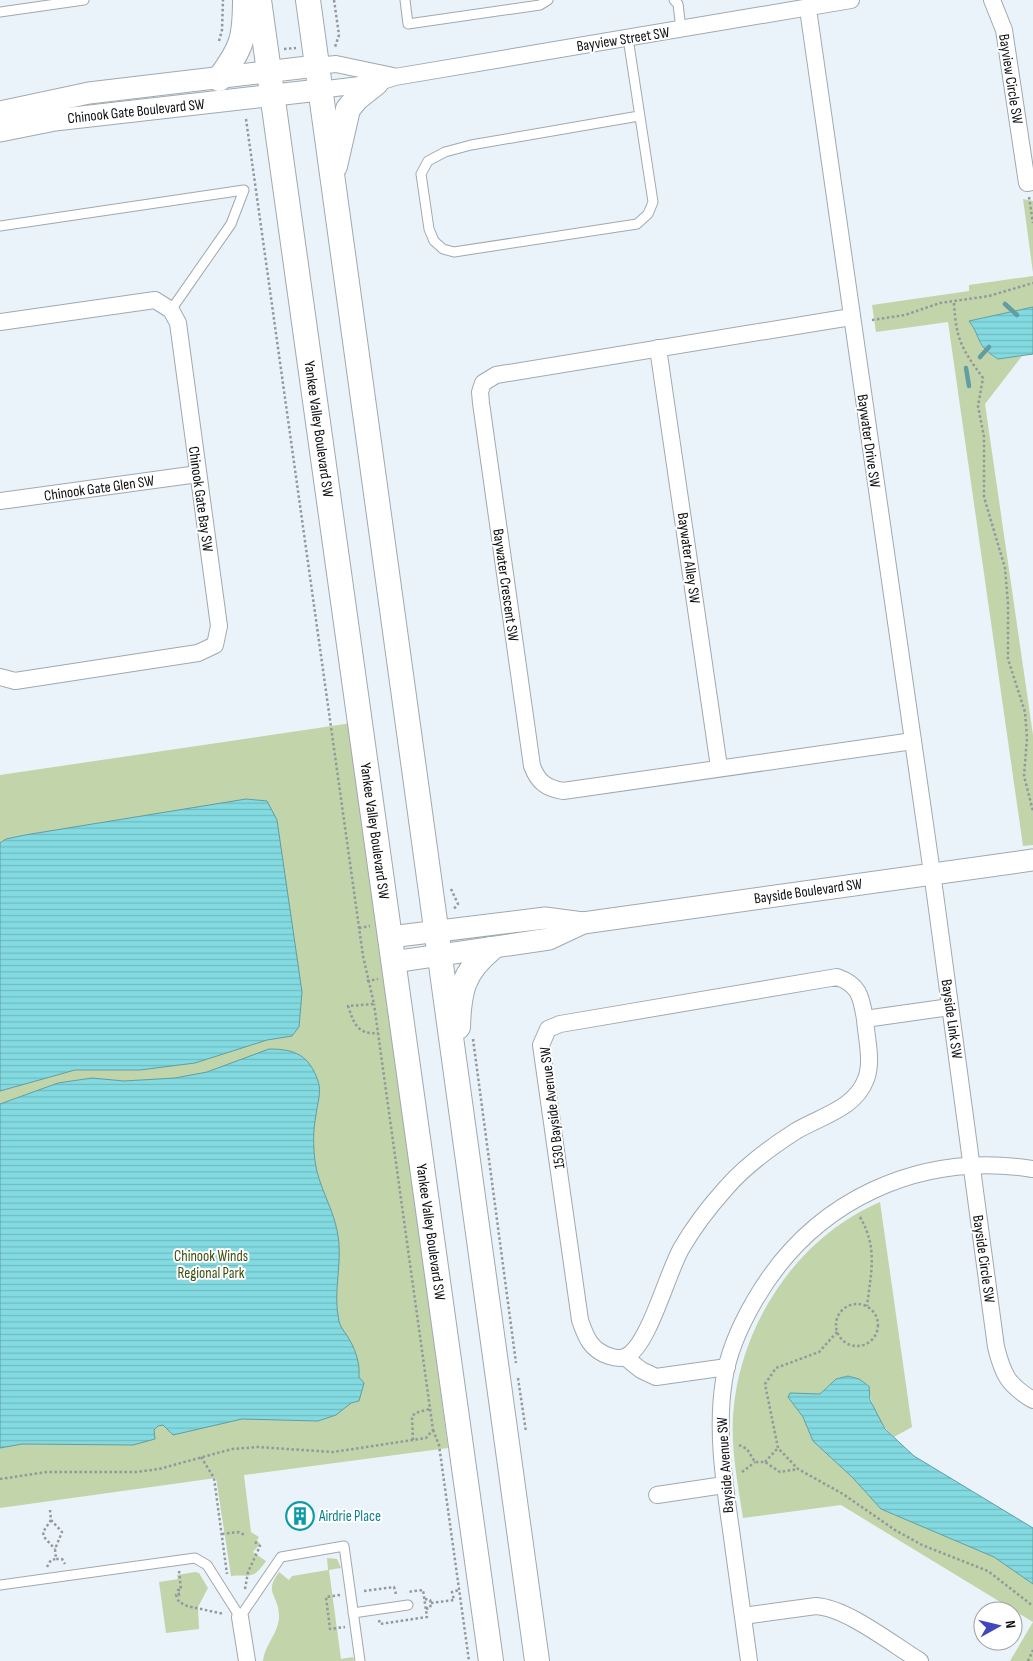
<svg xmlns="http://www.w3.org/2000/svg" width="1033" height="1661" font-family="'Sofia Sans Condensed',sans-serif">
  <defs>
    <pattern id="water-rules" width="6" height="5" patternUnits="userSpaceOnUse" patternTransform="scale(1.25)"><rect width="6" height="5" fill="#83dbe1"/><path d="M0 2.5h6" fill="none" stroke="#70bbc0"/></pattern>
  </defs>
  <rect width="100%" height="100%" fill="#ebf3fa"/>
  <!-- green -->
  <g fill="#c2d4a9">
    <polygon points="1023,199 1033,201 1033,273"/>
    <path d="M1033 276V307L969 321C983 340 973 344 998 359L1022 356 985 404 1033 735V845L1023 846 948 322 876 332 872 305 969 291V285Z"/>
    <path d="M352 723 448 1448 244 1475 251 1532 259 1537 257 1540 260 1544 253 1552 266 1561C252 1581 252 1574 231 1576L216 1478 0 1508V775Z"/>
    <path d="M880 1202 912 1427 894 1437C879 1424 870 1405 869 1385 846 1370 838 1377 820 1394L790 1393 788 1397 803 1417 813 1441 853 1478 881 1509 994 1557 1033 1584V1622L841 1505 743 1518C738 1485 731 1450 733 1416 739 1326 796 1238 880 1202Z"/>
    <path d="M327 1558 337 1559 341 1568 329 1570 341 1659 353 1657 354 1661H263C265 1644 279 1633 279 1616 279 1594 263 1594 279 1572L289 1580 292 1576 328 1570Z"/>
    <polygon points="195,1572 199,1573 208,1588 198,1607 199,1629 166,1633 159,1582 178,1579 177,1575"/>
    <polygon points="1033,1622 1033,1661 1010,1661"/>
  </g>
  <!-- water -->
  <g fill="url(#water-rules)" stroke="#609ea3">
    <path d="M1033 307V354L998 359C974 344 983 340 969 321Z"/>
    <polygon points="246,799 267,801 277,820 302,992 299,1027 292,1036 267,1040 195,1063 140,1070 75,1070 0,1091 0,843 6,839 25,835"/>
    <path d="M269 1049C295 1049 309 1055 318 1081 322 1092 317 1104 316 1115 313 1130 313 1145 315 1161 318 1185 332 1206 337 1230 344 1260 332 1291 339 1321 340 1326 343 1330 346 1334 355 1348 360 1361 359 1377L364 1383 359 1401 351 1403 336 1415 318 1421 242 1419 173 1435 163 1425 158 1426 154 1430 155 1439 133 1445 22 1444 0 1448V1104L58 1083 92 1078 124 1081 175 1078 207 1072Z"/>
    <polygon points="848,1376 859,1379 869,1386 870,1400 885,1429 914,1456 1033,1528 1033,1584 994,1557 881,1509 853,1478 813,1441 803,1417 788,1397 790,1393 820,1394 836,1379"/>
  </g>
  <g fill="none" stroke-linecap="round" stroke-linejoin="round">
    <!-- stream -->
    <g stroke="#609ea3" stroke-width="4.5">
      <polyline points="1005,304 1017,315"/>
      <polyline points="980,357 989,347"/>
      <polyline points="966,368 969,386"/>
    </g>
    <defs>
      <g id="service">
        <polyline points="405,0 408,24 540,5 548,0"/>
        <polyline points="674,0 678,4 681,29"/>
        <polyline points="0,12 84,0"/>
        <polyline points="628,38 653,202 648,214 637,224 454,252 443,249 434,241 429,229 421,174 428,161 445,152 471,145 639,116"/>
        <polyline points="0,226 244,190 231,224 171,310"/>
        <polyline points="0,1585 195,1558 207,1565 240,1617 281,1557 344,1546 360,1661"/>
        <polyline points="353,1613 408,1605"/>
      </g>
      <g id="minor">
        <polyline points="992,0 1004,30 1027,183 1033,182"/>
        <path d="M808 9 935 894 996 1347C1003 1375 1008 1385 1033 1400"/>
        <polyline points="316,66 336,64 393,76"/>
        <polyline points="319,90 376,83 395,77 851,0"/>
        <path d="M851 317 496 375 483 383 480 392 481 403 532 766C538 782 546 788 563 791L913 741"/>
        <polyline points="0,322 155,300 171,310 178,323 219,626 215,645 198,653 15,681 0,677"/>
        <polyline points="658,348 719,767"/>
        <polyline points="0,501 198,474"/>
        <path d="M865 1019C866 1037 873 1061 866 1079 855 1109 821 1116 796 1131 771 1147 745 1166 726 1188 709 1207 693 1228 681 1249 667 1274 649 1344 627 1356 622 1359 615 1358 609 1356 591 1350 586 1338 580 1320L541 1045 548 1029 560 1024 837 977C860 985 861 997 865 1019L950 1007"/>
        <polyline points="625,1357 641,1370 656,1377 727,1367"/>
        <polyline points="657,1495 724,1485"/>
        <path d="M743 1616 816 1606C847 1608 892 1644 920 1661"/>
        <polyline points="240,1617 247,1661"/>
        <path d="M749 1661C743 1617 737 1574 731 1530 724 1481 716 1430 724 1380 728 1353 741 1324 755 1300 813 1200 919 1151 1033 1169"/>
      </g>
      <g id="tertiary">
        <polyline points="0,112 89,93 316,66"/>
        <polyline points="0,131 55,120 319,90"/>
        <polyline points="390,937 545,918 583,923 1033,860"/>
        <polyline points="393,962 549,939 583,923"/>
      </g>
      <g id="secondary">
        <polyline points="259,0 491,1661"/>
        <polyline points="308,0 537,1661"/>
        <path d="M219 79C242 48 245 38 245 0"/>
        <polyline points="335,166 348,109 357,98 376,83"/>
        <path d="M458 1027C459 991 463 972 491 949"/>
      </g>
    </defs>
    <!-- service casing -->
    <use href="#service" stroke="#a1a9af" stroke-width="11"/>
    <!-- minor casing -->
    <use href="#minor" stroke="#a1a9af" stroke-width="18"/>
    <!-- tertiary casing -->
    <use href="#tertiary" stroke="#a1a9af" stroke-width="23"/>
    <!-- secondary casing -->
    <use href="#secondary" stroke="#a1a9af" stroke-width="26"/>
    <!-- path -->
    <g stroke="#92989d" stroke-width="2.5" stroke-dasharray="2.5 2.5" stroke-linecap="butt">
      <polyline points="334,0 339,35 335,47"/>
      <polyline points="219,41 222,30 223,0"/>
      <polyline points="284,49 296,48"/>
      <path d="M246 119 363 956 374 1004 348 1006C354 1024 358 1035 378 1033"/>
      <polyline points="1029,197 1033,223"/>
      <path d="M954 303C956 340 962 349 983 378L978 406 984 437V497L1005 568 1008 604V659L1025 712 1027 738 1024 776 1033 811"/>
      <polyline points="872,320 905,315 940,303 989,296 1033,283"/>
      <polyline points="451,889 458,904 453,910"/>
      <polyline points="359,928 370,926"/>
      <polyline points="367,981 378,979"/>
      <polyline points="473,1039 516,1363"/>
      <path d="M860 1217C878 1248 871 1272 867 1306"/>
      <circle cx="857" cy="1325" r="21"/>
      <polyline points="837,1332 819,1352 776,1368 765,1384 778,1448 798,1469 843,1494 895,1530 922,1545 988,1571 1033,1606"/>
      <polyline points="518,1378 526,1432"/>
      <polyline points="433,1430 439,1445 469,1661"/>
      <polyline points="413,1440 412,1417 415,1413 430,1409"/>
      <polyline points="739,1445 747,1449 755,1462 765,1462 780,1472 798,1469"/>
      <polyline points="201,1457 214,1478 227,1574"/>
      <polyline points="765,1462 778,1448"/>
      <polyline points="742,1472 755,1462"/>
      <polyline points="0,1479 47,1472 136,1472 159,1469 232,1449 258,1447 333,1452 426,1438 433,1430 374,1004"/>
      <polyline points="50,1510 51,1520 62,1532 55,1549 56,1559 62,1559 65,1564"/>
      <polyline points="51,1520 43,1532 44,1537 55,1549"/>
      <polyline points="222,1534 238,1532 245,1535"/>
      <polyline points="47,1567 51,1560 56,1559"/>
      <polyline points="179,1571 181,1590 178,1590 179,1595 176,1595 179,1602 187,1606 224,1614"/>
      <polyline points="245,1589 248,1572 260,1546 255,1542"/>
      <polyline points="364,1591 394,1587 396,1594"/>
      <polyline points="340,1595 326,1597 330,1629 345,1627"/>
      <polyline points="425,1599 430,1600 431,1603 430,1608 425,1609"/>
      <polyline points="431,1603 454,1600 452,1592 459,1590"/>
      <polyline points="379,1620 380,1624 427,1617 423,1590 407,1592"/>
      <polyline points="1028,1661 1033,1650"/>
    </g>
    <!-- service -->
    <use href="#service" stroke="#fff" stroke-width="9"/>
    <!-- minor -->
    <use href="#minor" stroke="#fff" stroke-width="16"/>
    <!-- tertiary -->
    <use href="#tertiary" stroke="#fff" stroke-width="21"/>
    <!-- secondary -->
    <use href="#secondary" stroke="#fff" stroke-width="24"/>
  </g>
  <!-- icons -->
  <defs>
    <symbol id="building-ring" viewBox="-11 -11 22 22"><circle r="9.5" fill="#fff" stroke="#0f9aa8" stroke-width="1.5"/><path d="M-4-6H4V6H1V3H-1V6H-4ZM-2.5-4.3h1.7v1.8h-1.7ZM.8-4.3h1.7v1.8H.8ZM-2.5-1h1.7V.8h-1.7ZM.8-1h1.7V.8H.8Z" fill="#0f9aa8"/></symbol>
  </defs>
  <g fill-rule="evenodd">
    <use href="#building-ring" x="284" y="1500" width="32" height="32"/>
  </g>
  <g text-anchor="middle" stroke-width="4" stroke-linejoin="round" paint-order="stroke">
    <!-- street labels -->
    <g font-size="15" fill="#0d0f12" stroke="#fff">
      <text transform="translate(623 39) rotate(-9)" y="5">Bayview Street SW</text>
      <text transform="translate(1011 79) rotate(81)" y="5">Bayview Circle SW</text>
      <text transform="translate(136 111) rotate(-6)" y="5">Chinook Gate Boulevard SW</text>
      <text transform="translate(319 429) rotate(82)" y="5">Yankee Valley Boulevard SW</text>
      <text transform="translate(869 441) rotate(82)" y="5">Baywater Drive SW</text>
      <text transform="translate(99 488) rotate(-8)" y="5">Chinook Gate Glen SW</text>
      <text transform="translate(201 499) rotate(82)" y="5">Chinook Gate Bay SW</text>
      <text transform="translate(689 558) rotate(82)" y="5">Baywater Alley SW</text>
      <text transform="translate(506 585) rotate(82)" y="5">Baywater Crescent SW</text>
      <text transform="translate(375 831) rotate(82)" y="5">Yankee Valley Boulevard SW</text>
      <text transform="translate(808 891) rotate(-8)" y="5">Bayside Boulevard SW</text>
      <text transform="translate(952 1019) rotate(82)" y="5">Bayside Link SW</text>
      <text transform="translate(552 1108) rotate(-97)" y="5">1530 Bayside Avenue SW</text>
      <text transform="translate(431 1232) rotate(82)" y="5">Yankee Valley Boulevard SW</text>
      <text transform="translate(984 1259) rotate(82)" y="5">Bayside Circle SW</text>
      <text transform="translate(725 1465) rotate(-94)" y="5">Bayside Avenue SW</text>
    </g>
    <!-- park labels -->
    <g font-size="15" fill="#3b4f0d" stroke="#fff">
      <text x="211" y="1261">Chinook Winds<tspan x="211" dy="17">Regional Park</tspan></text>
    </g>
    <!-- culture labels -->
    <g font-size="15" fill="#0d838f" stroke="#fff" text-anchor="start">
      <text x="319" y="1521">Airdrie Place</text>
    </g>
  </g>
  <!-- north arrow -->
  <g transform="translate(998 1626) rotate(82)"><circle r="24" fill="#ffffff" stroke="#9e9fa0"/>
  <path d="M0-4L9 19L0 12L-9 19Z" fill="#4048bc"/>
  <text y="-8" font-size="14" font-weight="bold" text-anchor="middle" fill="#0d0f12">N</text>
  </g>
</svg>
